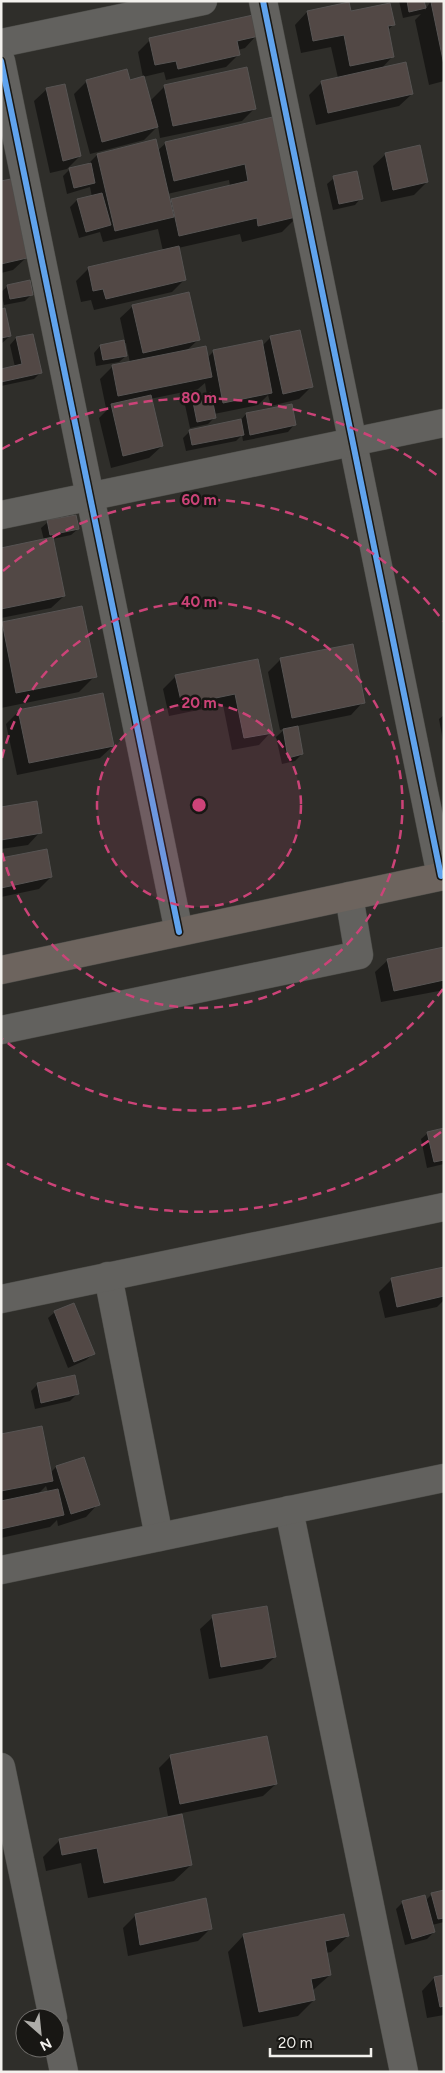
<svg xmlns="http://www.w3.org/2000/svg" width="445" height="2073" font-family="Figtree,sans-serif">
  <rect width="100%" height="100%" fill="#2f2e2a"/>
  <!-- shadow -->
  <g fill="#0007" fill-rule="evenodd">
    <polygon points="399,1 423,1 425,10 431,1 444,1 444,81 429,85 415,20 421,14 403,18"/>
    <polygon points="307,12 350,13 394,24 387,31 393,56 381,69 412,94 399,106 316,125 309,95 322,82 338,78 331,47 301,53 295,25"/>
    <polygon points="257,35 245,48 238,50 239,54 226,67 166,80 164,72 143,77 150,101 164,87 246,69 255,108 242,121 160,138 158,126 144,140 90,154 74,94 87,81 129,81 143,77 138,52 150,40"/>
    <polygon points="47,89 80,156 67,169 50,173 34,101"/>
    <path d="M276 117 298 216 282 232 242 242 240 234 178 248 185 279 172 292 94 310 91 300 81 302 76 281 89 268 163 251 158 229 103 242 100 232 79 238 70 207 77 200 92 197 90 187 67 194 63 176 69 170 86 166 97 155 157 151 166 143ZM229 180 230 186 169 202 167 194Z"/>
    <polygon points="386,154 427,182 414,195 381,202 373,166"/>
    <polygon points="334,178 361,198 355,205 333,210 327,184"/>
    <polygon points="1,182 26,258 13,270 1,273"/>
    <polygon points="8,286 32,294 25,301 4,305 1,292"/>
    <polygon points="133,306 198,340 186,351 207,358 214,351 262,346 270,338 299,331 312,386 299,399 271,406 268,395 258,405 214,414 215,417 208,424 190,428 185,405 192,398 207,395 205,383 198,389 150,399 162,446 149,458 111,468 99,418 110,407 106,408 100,379 113,366 130,363 126,343 124,343 126,356 119,362 96,366 94,353 100,346 125,341 120,318"/>
    <polygon points="1,310 10,336 1,344"/>
    <polygon points="16,338 40,373 34,379 1,386 1,370 15,367 10,345"/>
    <polygon points="291,405 294,425 288,432 243,441 242,435 236,441 186,451 183,438 190,431 240,421 246,414"/>
    <polygon points="48,522 78,529 71,535 52,539 64,596 51,608 1,618 1,549 44,540 41,528"/>
    <polygon points="3,624 95,676 79,692 1,708"/>
    <polygon points="281,659 363,702 351,715 297,726 302,754 295,761 282,764 276,737 285,729 280,730 268,672"/>
    <polygon points="257,660 271,732 259,745 232,750 223,705 169,716 163,689 176,676"/>
    <polygon points="19,711 113,746 100,758 17,775 6,724"/>
    <polygon points="444,715 444,741 443,741 439,719"/>
    <polygon points="1,808 40,832 28,845 1,849"/>
    <polygon points="1,859 51,877 39,889 1,897"/>
    <polygon points="444,948 444,990 381,1002 375,972 388,960"/>
    <polygon points="444,1129 444,1164 427,1168 421,1139 428,1133"/>
    <polygon points="444,1268 444,1300 437,1307 385,1318 379,1292 392,1279"/>
    <polygon points="55,1312 93,1354 86,1360 68,1368 48,1318"/>
    <polygon points="38,1384 77,1394 70,1401 35,1409 31,1391"/>
    <path d="M1 1436 50 1473 56 1467 84 1459 98 1504 86 1517 58 1526 57 1520 50 1527 1 1538ZM46 1486 48 1492 37 1495Z"/>
    <polygon points="213,1617 275,1657 262,1669 209,1679 200,1629"/>
    <polygon points="171,1756 276,1784 263,1796 168,1816 159,1768"/>
    <polygon points="181,1816 191,1865 174,1881 88,1898 81,1863 46,1871 43,1857 59,1841"/>
    <polygon points="444,1891 444,1922 432,1925 434,1932 427,1939 405,1945 396,1909 403,1902 425,1901 432,1894"/>
    <polygon points="135,1916 211,1928 198,1941 128,1956 123,1928"/>
    <polygon points="244,1935 348,1936 331,1952 326,1953 330,1975 312,1991 314,2000 298,2016 243,2027 228,1952"/>
    <polygon points="444,1976 444,2015 427,2018 422,1991 434,1978"/>
  </g>
  <!-- building -->
  <g fill="#524845" stroke="#575453">
    <polygon points="407,1 424,1 426,8 409,12"/>
    <polygon points="444,1 444,65 431,2"/>
    <polygon points="349,2 351,11 390,3 395,25 388,26 394,57 350,66 344,35 313,41 307,11"/>
    <polygon points="253,15 259,36 237,41 240,55 178,69 176,61 155,65 149,38"/>
    <polygon points="406,62 413,94 328,113 321,81"/>
    <polygon points="247,67 256,109 173,126 164,85"/>
    <polygon points="127,69 130,80 144,76 158,127 102,142 86,80"/>
    <polygon points="65,84 81,156 63,161 46,88"/>
    <polygon points="277,116 300,216 258,226 257,218 179,236 171,199 248,181 245,164 174,181 165,142"/>
    <polygon points="156,139 174,217 115,231 97,154"/>
    <polygon points="420,145 428,182 393,190 385,153"/>
    <polygon points="91,163 95,183 74,188 69,168"/>
    <polygon points="357,171 363,199 339,204 333,176"/>
    <polygon points="11,179 27,258 1,264 1,181"/>
    <polygon points="102,193 111,225 86,232 77,199"/>
    <polygon points="179,246 186,280 106,299 103,289 93,291 88,267"/>
    <polygon points="30,280 33,295 10,299 7,285"/>
    <polygon points="189,292 200,340 143,353 132,305"/>
    <polygon points="5,308 11,336 1,338 1,309"/>
    <polygon points="300,330 313,387 283,394 270,336"/>
    <polygon points="33,334 42,373 1,382 1,369 22,364 16,337"/>
    <polygon points="124,340 127,356 103,360 100,345"/>
    <polygon points="262,340 272,393 223,403 213,350"/>
    <polygon points="206,346 212,377 118,396 112,365"/>
    <polygon points="211,393 216,418 197,422 192,397"/>
    <polygon points="151,395 163,446 123,456 111,404"/>
    <polygon points="292,404 296,425 250,435 246,413"/>
    <polygon points="241,419 244,435 192,445 189,430"/>
    <polygon points="76,515 79,529 50,535 47,520"/>
    <polygon points="53,537 65,596 1,609 1,548"/>
    <polygon points="82,606 97,677 16,693 2,622"/>
    <polygon points="353,644 365,703 292,718 280,658"/>
    <polygon points="258,659 273,733 244,738 235,694 182,705 175,675"/>
    <polygon points="103,693 114,746 29,763 18,710"/>
    <polygon points="298,726 303,754 288,758 283,729"/>
    <polygon points="37,801 42,833 1,840 1,807"/>
    <polygon points="47,849 52,877 1,888 1,858"/>
    <polygon points="444,947 444,980 394,991 387,959"/>
    <polygon points="444,1128 444,1160 434,1162 427,1132"/>
    <polygon points="444,1267 444,1296 397,1307 391,1278"/>
    <polygon points="74,1303 95,1354 74,1362 54,1311"/>
    <polygon points="75,1375 79,1394 41,1403 37,1383"/>
    <polygon points="42,1426 53,1481 1,1491 1,1434"/>
    <polygon points="84,1457 100,1505 71,1514 56,1466"/>
    <polygon points="58,1489 64,1515 1,1529 1,1501"/>
    <polygon points="267,1606 276,1657 221,1667 212,1615"/>
    <polygon points="267,1736 277,1784 180,1804 170,1755"/>
    <polygon points="182,1814 192,1865 104,1883 97,1848 62,1855 59,1839"/>
    <polygon points="444,1890 444,1918 438,1919 431,1893"/>
    <polygon points="425,1895 435,1932 412,1939 402,1901"/>
    <polygon points="206,1898 212,1929 140,1945 135,1914"/>
    <polygon points="344,1914 349,1936 325,1941 331,1975 311,1979 315,2000 259,2012 243,1934"/>
    <polygon points="444,1975 444,2006 440,2007 434,1977"/>
  </g>
  <g fill="none" stroke-linecap="round" stroke-linejoin="round">
    <defs>
      <g id="minor">
        <polyline points="263,1 441,876"/>
        <polyline points="1,43 203,1"/>
        <polyline points="1,61 179,932"/>
        <polyline points="1,515 444,423"/>
        <polyline points="1,1030 359,955 349,896"/>
        <polyline points="108,1276 159,1537"/>
        <polyline points="1,1299 444,1207"/>
        <polyline points="289,1510 404,2072"/>
        <polyline points="1,1570 444,1478"/>
        <polyline points="1,1767 53,2018"/>
        <polyline points="55,2029 64,2072"/>
      </g>
      <polyline id="major" points="1,970 444,876"/>
    </defs>
    <!-- minor casing -->
    <use href="#minor" stroke="#4b4b47" stroke-width="29"/>
    <!-- major casing -->
    <use href="#major" stroke="#4b4b47" stroke-width="29"/>
    <!-- minor -->
    <use href="#minor" stroke="#62615e" stroke-width="28"/>
    <!-- major -->
    <use href="#major" stroke="#6d645e" stroke-width="28"/>
    <defs>
      <g id="cycleway">
        <polyline points="263,1 441,876"/>
        <polyline points="1,61 179,932"/>
      </g>
    </defs>
    <!-- cycleway casing -->
    <use href="#cycleway" stroke="#181714" stroke-width="9"/>
    <!-- cycleway -->
    <use href="#cycleway" stroke="#60a3ed" stroke-width="6"/>
  </g>
  <!-- distance rings -->
  <circle cx="199" cy="805" r="102" fill="#cc4378" fill-opacity=".12"/>
  <g fill="none" stroke="#cc4378" stroke-width="2.5" stroke-dasharray="9 6">
    <circle cx="199" cy="805" r="102"/>
    <path d="M2 758A203 203 0 1 1 2 852"/>
    <path d="M443 989A305 305 0 0 1 3 1039M3 571A305 305 0 0 1 443 621"/>
    <path d="M441 1132A407 407 0 0 1 2 1161M2 449A407 407 0 0 1 441 478"/>
  </g>
  <circle cx="199" cy="805" r="8" fill="#cc4378" stroke="#181714" stroke-width="2.5"/>
  <g font-size="15" text-anchor="middle" font-weight="bold" fill="#cc4378" stroke="#181714" stroke-width="5" stroke-linejoin="round" paint-order="stroke">
    <text x="199" y="403">80 m</text>
    <text x="199" y="505">60 m</text>
    <text x="199" y="607">40 m</text>
    <text x="199" y="708">20 m</text>
  </g>
  <!-- border -->
  <rect width="445" height="2073" fill="none" stroke="#f3f1ed" stroke-width="5"/>
  <!-- north arrow -->
  <g transform="translate(40 2033) rotate(153)"><circle r="24" fill="#181714" stroke="#706e6b"/>
  <path d="M0-4L9 19L0 12L-9 19Z" fill="#aeada9"/>
  <text y="-8" font-size="14" font-weight="bold" text-anchor="middle" fill="#f3f1ed">N</text>
  </g>
  <!-- scale -->
  <path d="M270 2048v8h101v-8" fill="none" stroke="#f3f1ed" stroke-width="2.5"/>
  <text x="278" y="2048" font-size="15" fill="#f3f1ed" stroke="#181714" stroke-width="4" paint-order="stroke">20 m</text>
</svg>
